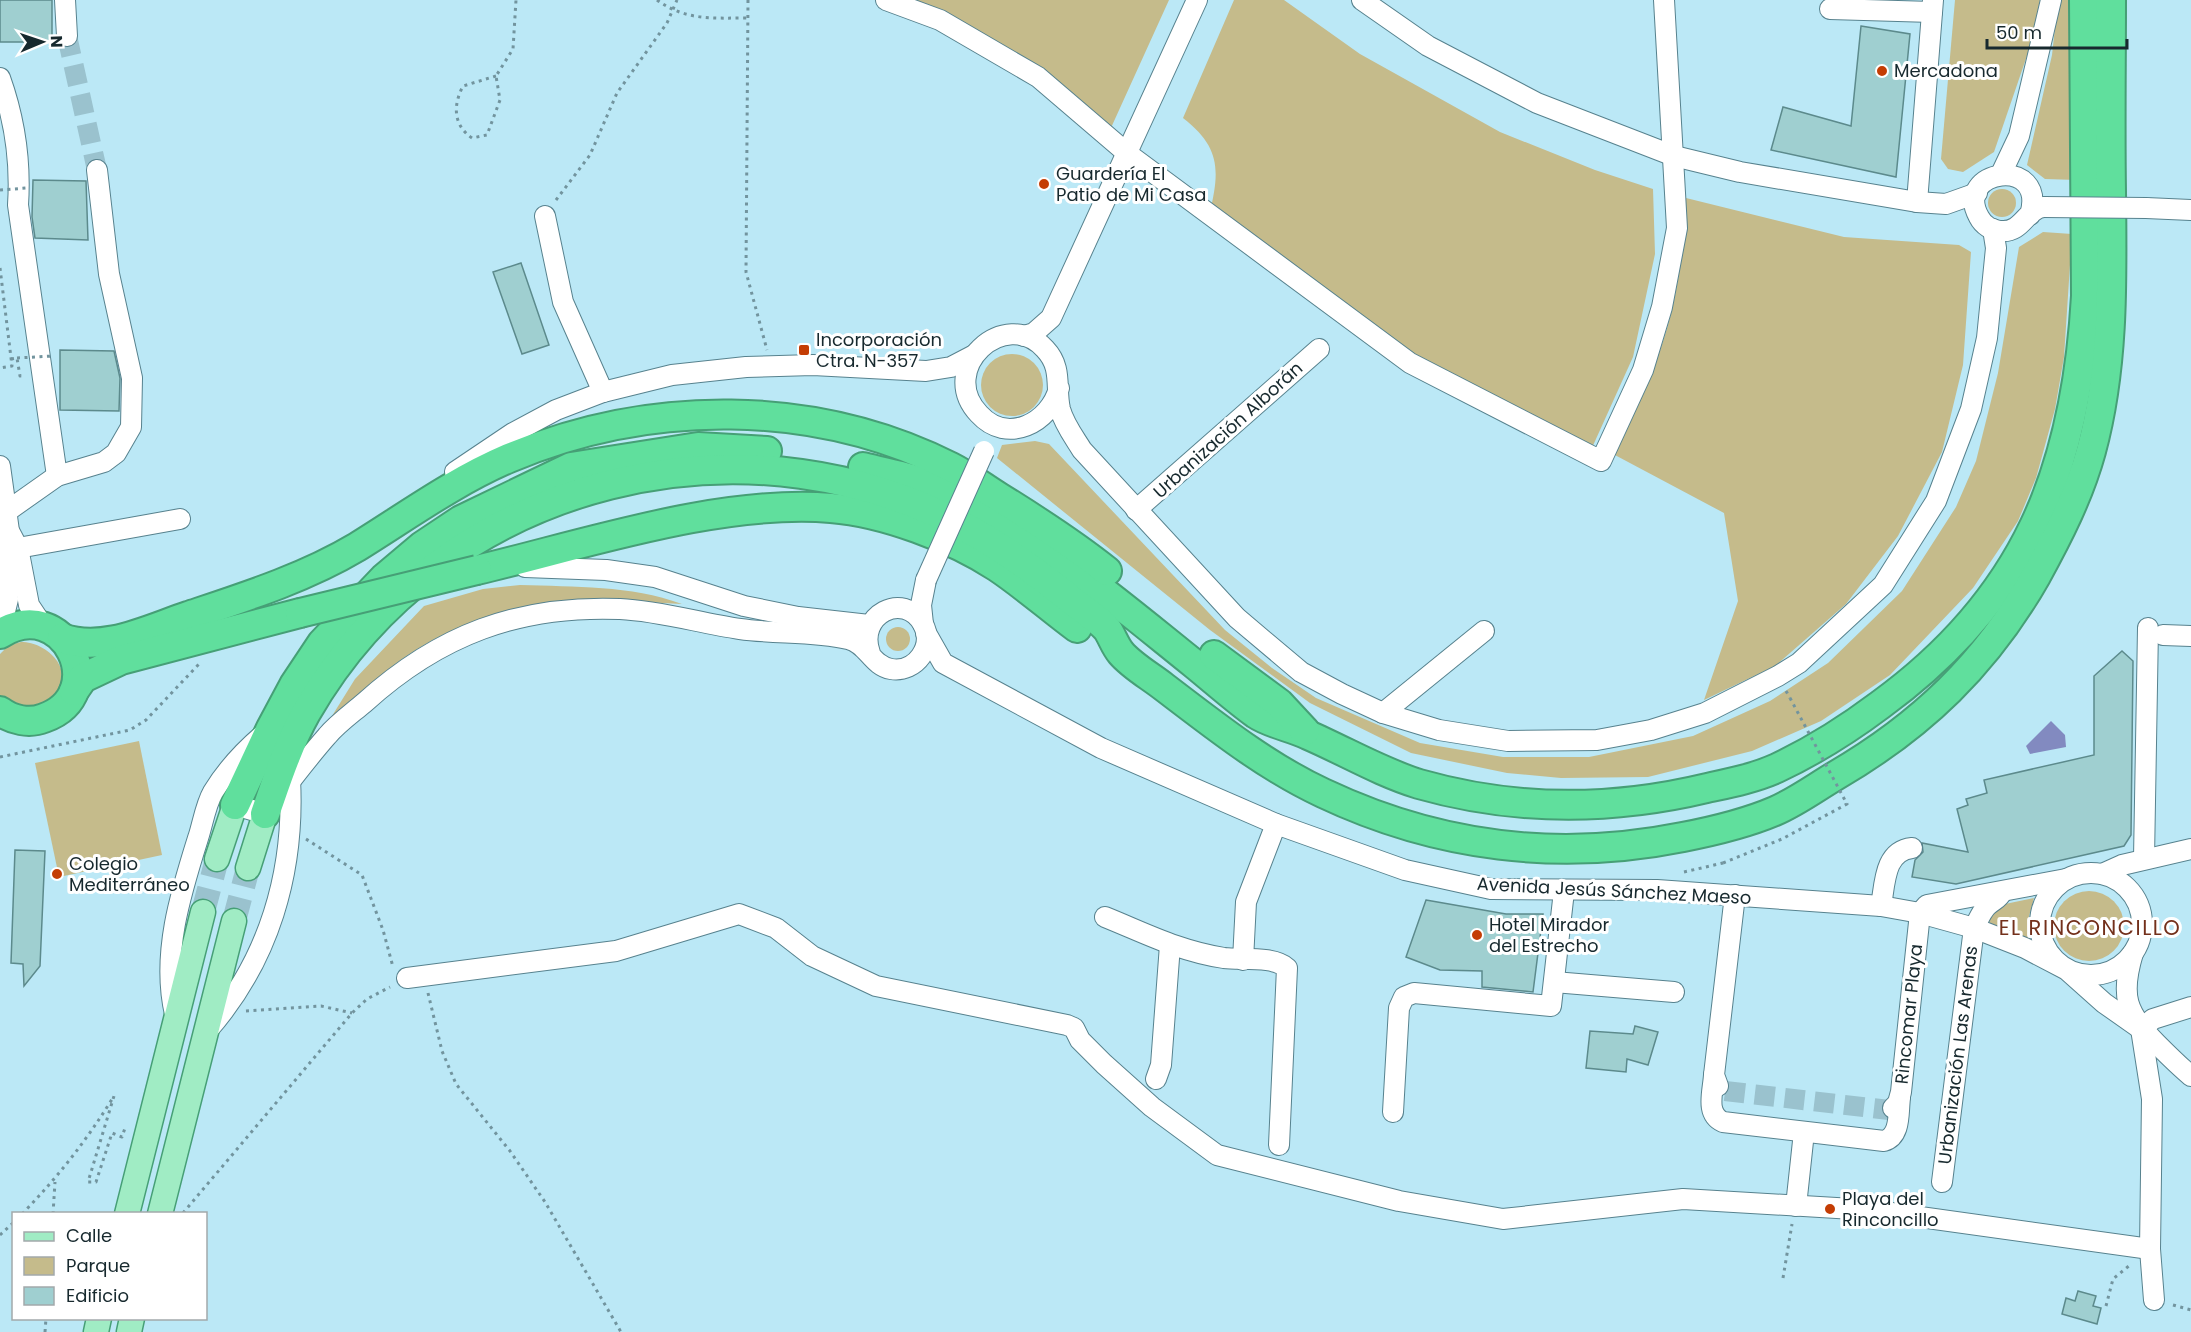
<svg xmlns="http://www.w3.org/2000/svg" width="2191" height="1332" font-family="Poppins,sans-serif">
  <rect width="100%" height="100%" fill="#bbe8f6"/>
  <!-- green -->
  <g fill="#c5bb8b">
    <polygon points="916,0 1169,0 1110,130 1061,84 1017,53"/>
    <path d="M1234 0H1284L1360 54 1500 132 1595 170 1653 189 1655 254 1633 357 1591 450 1417 362 1210 212C1220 169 1220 147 1183 118Z"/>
    <polygon points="1955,0 2040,0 2030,47 1994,152 1963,172 1948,169 1941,159"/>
    <polygon points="2058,0 2074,0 2077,180 2045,179 2027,165 2052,55"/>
    <circle cx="2002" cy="203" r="14"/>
    <path d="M1686 198 1844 237 1959 245 1971 252 1963 365 1942 452 1898 536 1846 604 1775 666 1704 700 1738 601 1724 513 1613 454C1628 421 1646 387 1659 353 1677 304 1684 250 1686 198Z"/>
    <polygon points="2043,232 2072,234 2064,357 2055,409 2036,478 2018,521 1973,588 1890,675 1821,721 1752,751 1648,777 1561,778 1507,773 1411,753 1310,703 1210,630 997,458 1002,445 1035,441 1049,444 1225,630 1272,668 1316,698 1420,743 1503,757 1589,757 1693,736 1770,701 1828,663 1902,591 1956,507 1976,461 1998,373 2019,247"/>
    <circle cx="1012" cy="385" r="31"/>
    <path d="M520 585C575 587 630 585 682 604 581 598 495 597 408 655 379 674 353 702 327 724L355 679 424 606 483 589Z"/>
    <circle cx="898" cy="639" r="12"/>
    <path d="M21 642C48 642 77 671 54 696 49 702 40 705 33 709L8 704 0 697V654L9 645Z"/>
    <polygon points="139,741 162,855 59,877 35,763"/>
    <circle cx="2089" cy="926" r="35"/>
    <polygon points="2034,898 2028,920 2030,941 1991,926 1988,919 2005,904"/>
  </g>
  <!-- water -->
  <polygon fill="#828ac0" points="2051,721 2065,735 2066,747 2030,754 2026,746"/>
  <!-- building -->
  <g fill="#9fcfd0" stroke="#5c8a8c" stroke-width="1.5">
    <rect x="0" y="0" width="52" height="42"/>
    <polygon points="1861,26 1910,34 1896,177 1771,150 1783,107 1851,126"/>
    <polygon points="33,180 86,181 88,240 35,238 32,217"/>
    <polygon points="521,263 549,345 522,354 493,272"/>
    <polygon points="60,350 114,351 120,378 119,411 60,410"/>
    <polygon points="2122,651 2133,661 2131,835 2124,846 1956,884 1912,877 1915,860 1923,852 1922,843 1968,852 1957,809 1968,805 1966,799 1987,793 1984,780 2094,755 2094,676"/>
    <polygon points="15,850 45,851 40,966 24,986 23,964 11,963"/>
    <polygon points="1426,900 1506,914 1543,914 1533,992 1482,987 1482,971 1440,970 1406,957"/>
    <polygon points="1635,1026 1658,1032 1648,1065 1627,1059 1626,1072 1586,1068 1590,1031 1633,1034"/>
    <polygon points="2078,1291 2096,1296 2093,1306 2101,1308 2097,1324 2062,1314 2066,1298 2075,1301"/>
  </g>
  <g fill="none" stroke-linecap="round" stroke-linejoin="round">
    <!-- minor-tunnel -->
    <g stroke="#9ac2ce" stroke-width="20" stroke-dasharray="20 10" stroke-linecap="butt">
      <polyline points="67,36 97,170"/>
      <polyline points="1725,1091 1889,1110"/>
    </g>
    <!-- major-tunnel -->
    <g stroke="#9ac2ce" stroke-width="24" stroke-dasharray="24 12" stroke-linecap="butt">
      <polyline points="203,912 217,859"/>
      <polyline points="234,921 248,868"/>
    </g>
    <defs>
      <g id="minor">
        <polyline points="65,0 67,36"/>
        <polyline points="886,0 940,20 1038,77 1128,154 1410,363 1601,461 1643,370 1662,307 1677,228 1664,0"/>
        <polyline points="1362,0 1428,46 1537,103 1674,156 1740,172 1917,202 1946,204 1977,193"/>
        <polyline points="1830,9 1932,12"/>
        <path d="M0 78C15 120 21 160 18 205L57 476"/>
        <polyline points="2001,174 2019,136 2051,0"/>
        <polyline points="1917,202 1933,0"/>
        <polyline points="2146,208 2191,210"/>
        <path d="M2030 215C2048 155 1952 169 1979 217 1983 225 1992 231 2001 231 2023 233 2026 208 2044 207"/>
        <polyline points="545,216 563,302 603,392"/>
        <polyline points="1024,336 1034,333 1051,318 1197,0"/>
        <path d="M1059 388C1050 423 1007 445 979 414 936 369 1005 305 1045 349 1063 368 1055 387 1060 409 1064 424 1074 437 1082 450L1237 618 1301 672 1342 694 1383 713 1439 730 1508 741 1597 740 1651 730 1705 713 1778 676 1799 663 1883 585 1936 501 1971 409 1987 338 1996 248 1993 229"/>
        <polyline points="0,466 9,531 18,548 29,605 43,626"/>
        <polyline points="455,472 513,433 556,410 603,392 672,375 746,367 813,365 926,371 951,367 974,355"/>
        <polyline points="1136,510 1319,349"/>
        <polyline points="0,512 6,512 57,476 104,462 116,453 131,427 132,378 109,274 97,170"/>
        <polyline points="18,548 180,519"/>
        <polyline points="525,567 606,570 655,577 744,606 798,617 869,625"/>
        <polyline points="923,624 921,605 926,580"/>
        <polyline points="0,631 8,599 3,551 9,531"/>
        <polyline points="926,633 943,663 1101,748 1276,824 1405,870 1491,889 1657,890 1881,906 1920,913 1974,928 2025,948 2067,970 2104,1003 2141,1029"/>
        <polyline points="2163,635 2191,636"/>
        <polyline points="1383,713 1484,631"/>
        <path d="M235 805 265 814C285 788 305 761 327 736 337 724 351 714 364 703 439 635 518 605 620 609 661 611 699 623 740 629 775 634 814 631 848 639 867 643 872 666 891 669 916 673 935 646 923 624 904 590 856 615 870 653"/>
        <polyline points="2144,859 2148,628"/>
        <circle cx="2091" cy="924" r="51"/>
        <polyline points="2102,874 2122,865 2191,849"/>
        <path d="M1881 906C1885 884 1884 851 1912 848"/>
        <polyline points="1920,913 1927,905 2066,879"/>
        <path d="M1105 917C1147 934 1179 951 1224 958 1242 960 1274 956 1287 968L1279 1145"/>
        <path d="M2133 953C2120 996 2126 1013 2157 1044 2168 1055 2179 1066 2191 1076"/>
        <polyline points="1243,960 1246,902 1276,824"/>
        <polyline points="407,978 616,951 739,914 776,928 812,956 876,986 1067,1025 1074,1028 1080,1040 1104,1064 1152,1107 1217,1155 1399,1201 1503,1219 1683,1199 1870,1210 2150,1249"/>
        <polyline points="1554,982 1674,992"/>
        <path d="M175 1014C161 954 181 892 199 835 203 822 206 804 213 792 227 769 244 751 264 734"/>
        <polyline points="2141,1029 2152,1099 2150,1249 2154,1300"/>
        <polyline points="2141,1029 2153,1019 2191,1007"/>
        <path d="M207 1031C269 961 295 872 290 779"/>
        <path d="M1714 1075C1713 1092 1705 1114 1723 1122L1884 1141C1901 1136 1898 1113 1900 1098"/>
        <polyline points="1156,1079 1161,1065 1170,945"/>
        <polyline points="1718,1086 1714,1075 1735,895"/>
        <polyline points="1893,1108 1898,1103 1901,1092 1920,913"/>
        <polyline points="1393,1112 1399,1008 1404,997 1414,993 1551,1006 1564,891"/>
        <path d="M1942 1182 1974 928C1978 921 1981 912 1987 906 1993 900 1998 900 2002 892"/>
        <polyline points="1796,1206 1804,1132"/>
      </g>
      <g id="major">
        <polyline points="217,859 235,805"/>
        <polyline points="248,868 265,814"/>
        <polyline points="127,1214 203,912"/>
        <polyline points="160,1214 234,921"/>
        <polyline points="96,1332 99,1318"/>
        <polyline points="129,1332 132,1318"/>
      </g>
      <g id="highway">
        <path d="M863 467C886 473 911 477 933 486 1030 527 1112 598 1193 663 1214 680 1234 698 1256 714 1271 724 1292 727 1308 735 1345 751 1380 772 1419 784 1514 811 1611 811 1707 788 1730 783 1755 778 1777 768 1813 751 1848 729 1880 705 2026 599 2076 471 2086 296L2084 0"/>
        <path d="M477 570C586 544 720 499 831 508 883 512 953 538 997 567 1024 585 1050 608 1077 628"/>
        <path d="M0 634C64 593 112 694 44 718 29 724 12 720 0 711"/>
        <path d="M62 638C103 653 149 629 188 616 245 597 305 578 357 547 407 516 455 481 509 458 649 399 814 398 951 467 967 475 983 487 999 497 1036 520 1072 543 1107 571"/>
        <polyline points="1214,655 1279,703 1305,731"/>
        <polyline points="74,691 83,678 121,660 300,613"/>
        <polyline points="235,805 271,728 294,685 322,643 384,578 422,546 461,520 571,467 698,447 767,451"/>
        <path d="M265 814C277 780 288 745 306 713 441 476 754 399 986 539 1017 558 1047 580 1075 603 1086 611 1098 619 1107 629 1112 636 1115 646 1121 653 1132 666 1150 676 1164 687 1214 725 1265 766 1323 793 1437 847 1559 862 1683 837 1714 831 1747 823 1775 811 1796 802 1815 788 1835 776 1921 726 1986 664 2036 576 2058 536 2079 495 2091 451 2114 367 2112 278 2111 192 2110 128 2111 64 2111 0"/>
      </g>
    </defs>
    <!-- minor casing -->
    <use href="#minor" stroke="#57828e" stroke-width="22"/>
    <!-- major casing -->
    <use href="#major" stroke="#469f76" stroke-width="27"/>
    <!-- highway casing -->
    <use href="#highway" stroke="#469f76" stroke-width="32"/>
    <!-- path -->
    <g stroke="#72949e" stroke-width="3" stroke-dasharray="3 4.5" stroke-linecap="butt">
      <path d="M657 0C686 21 713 18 747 18"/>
      <polyline points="748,0 746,272 767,350"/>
      <path d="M496 76 463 86C453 105 453 125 472 138L487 135 500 100 496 76 513 49 516 0"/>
      <polyline points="556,200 590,155 617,93 667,23 677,0"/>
      <polyline points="0,268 12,366 0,368"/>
      <polyline points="11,359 17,358 20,376 25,375"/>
      <polyline points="1786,691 1790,698"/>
      <polyline points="0,757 130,730 146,720 199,664"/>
      <polyline points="306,839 362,875 383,930 393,967"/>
      <polyline points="1684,872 1723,863"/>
      <polyline points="428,993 442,1051 456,1084 510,1151 545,1202 621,1332"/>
      <polyline points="246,1011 321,1006 352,1013"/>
      <polyline points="183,1213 352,1013 367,999 390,987"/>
      <path d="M22 1214C58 1177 87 1140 114 1096L88 1182H96L112 1133 122 1137 125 1128"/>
      <polyline points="53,1214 55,1182"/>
      <polyline points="0,1235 14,1222"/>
      <polyline points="1783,1278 1792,1224"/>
      <polyline points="2173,1305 2191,1310"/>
      <polyline points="2106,1306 2113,1279 2130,1265"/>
      <polyline points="45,1332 46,1318"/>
    </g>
    <!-- minor -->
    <use href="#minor" stroke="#fff" stroke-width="20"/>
    <!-- major -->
    <use href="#major" stroke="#a0ecc4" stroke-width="24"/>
    <!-- highway -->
    <use href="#highway" stroke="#60df9d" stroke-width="28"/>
    <defs>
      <g id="minor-bridge">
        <polyline points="2044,207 2146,208"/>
        <polyline points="926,580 984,451"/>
      </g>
      <polyline id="highway-bridge" points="300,613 477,570"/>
    </defs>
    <!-- minor-bridge casing -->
    <use href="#minor-bridge" stroke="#57828e" stroke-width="22" stroke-linecap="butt"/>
    <!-- highway-bridge casing -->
    <use href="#highway-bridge" stroke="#469f76" stroke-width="32" stroke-linecap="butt"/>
    <!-- path-bridge -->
    <g stroke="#72949e" stroke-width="3" stroke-dasharray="3 4.5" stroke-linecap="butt">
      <polyline points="0,190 27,188"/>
      <polyline points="17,358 53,356"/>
      <polyline points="1723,863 1782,839 1847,804 1790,698"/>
    </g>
    <!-- minor-bridge -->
    <use href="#minor-bridge" stroke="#fff" stroke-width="20"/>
    <!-- highway-bridge -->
    <use href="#highway-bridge" stroke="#60df9d" stroke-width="28"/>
  </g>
  <!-- markers -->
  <g fill="#c43d04" stroke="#fff" stroke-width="2">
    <circle cx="1882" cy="71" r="6"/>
    <circle cx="1044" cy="184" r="6"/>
    <rect x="798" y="344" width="12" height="12" rx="3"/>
    <circle cx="57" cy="874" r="6"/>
    <circle cx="1477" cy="935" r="6"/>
    <circle cx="1830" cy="1209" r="6"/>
  </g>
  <g text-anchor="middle" stroke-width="6" stroke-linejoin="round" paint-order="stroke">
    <!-- poi labels -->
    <g font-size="18" fill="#17292e" stroke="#fff" text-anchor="start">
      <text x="1894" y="77">Mercadona</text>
      <text x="1056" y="180">Guardería El<tspan x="1056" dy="21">Patio de Mi Casa</tspan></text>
      <text x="816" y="346">Incorporación<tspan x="816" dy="21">Ctra. N-357</tspan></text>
      <text x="69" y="870">Colegio<tspan x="69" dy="21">Mediterráneo</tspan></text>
      <text x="1489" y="931">Hotel Mirador<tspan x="1489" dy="21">del Estrecho</tspan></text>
      <text x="1842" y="1205">Playa del<tspan x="1842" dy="21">Rinconcillo</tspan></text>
    </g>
    <!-- street labels -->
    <g font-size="18" fill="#17292e" stroke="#fff">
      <text transform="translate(1228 430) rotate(-42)" y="6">Urbanización Alborán</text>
      <text transform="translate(1614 891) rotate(3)" y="6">Avenida Jesús Sánchez Maeso</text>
      <text transform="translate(1909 1014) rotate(-84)" y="6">Rincomar Playa</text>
      <text transform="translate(1958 1055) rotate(-83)" y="6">Urbanización Las Arenas</text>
    </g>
    <!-- quarter labels -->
    <g font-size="21" letter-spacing="1.5" fill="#73301b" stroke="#fff">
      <text x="2090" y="935">EL RINCONCILLO</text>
    </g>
  </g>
  <!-- legend -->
  <rect x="12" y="1212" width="195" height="108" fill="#ffffff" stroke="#a2a9ab" stroke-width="1.5"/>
  <rect x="24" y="1232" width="30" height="9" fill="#a0ecc4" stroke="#a2a9ab" stroke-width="1.5"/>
  <text x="66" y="1242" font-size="18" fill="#17292e">Calle</text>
  <rect x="24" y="1257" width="30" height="18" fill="#c5bb8b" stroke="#a2a9ab" stroke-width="1.5"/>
  <text x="66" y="1272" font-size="18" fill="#17292e">Parque</text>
  <rect x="24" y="1287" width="30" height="18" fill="#9fcfd0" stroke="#a2a9ab" stroke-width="1.5"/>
  <text x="66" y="1302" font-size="18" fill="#17292e">Edificio</text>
  <!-- north arrow -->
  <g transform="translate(42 42) rotate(88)" stroke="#ffffff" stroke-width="4.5" paint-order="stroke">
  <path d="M0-4.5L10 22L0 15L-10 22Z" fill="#17292e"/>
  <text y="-9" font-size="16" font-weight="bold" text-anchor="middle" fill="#17292e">N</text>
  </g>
  <!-- scale -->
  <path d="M1987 39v9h140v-9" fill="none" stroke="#17292e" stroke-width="3"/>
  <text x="1996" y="39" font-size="18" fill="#17292e" stroke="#ffffff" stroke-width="4.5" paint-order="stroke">50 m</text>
</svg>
